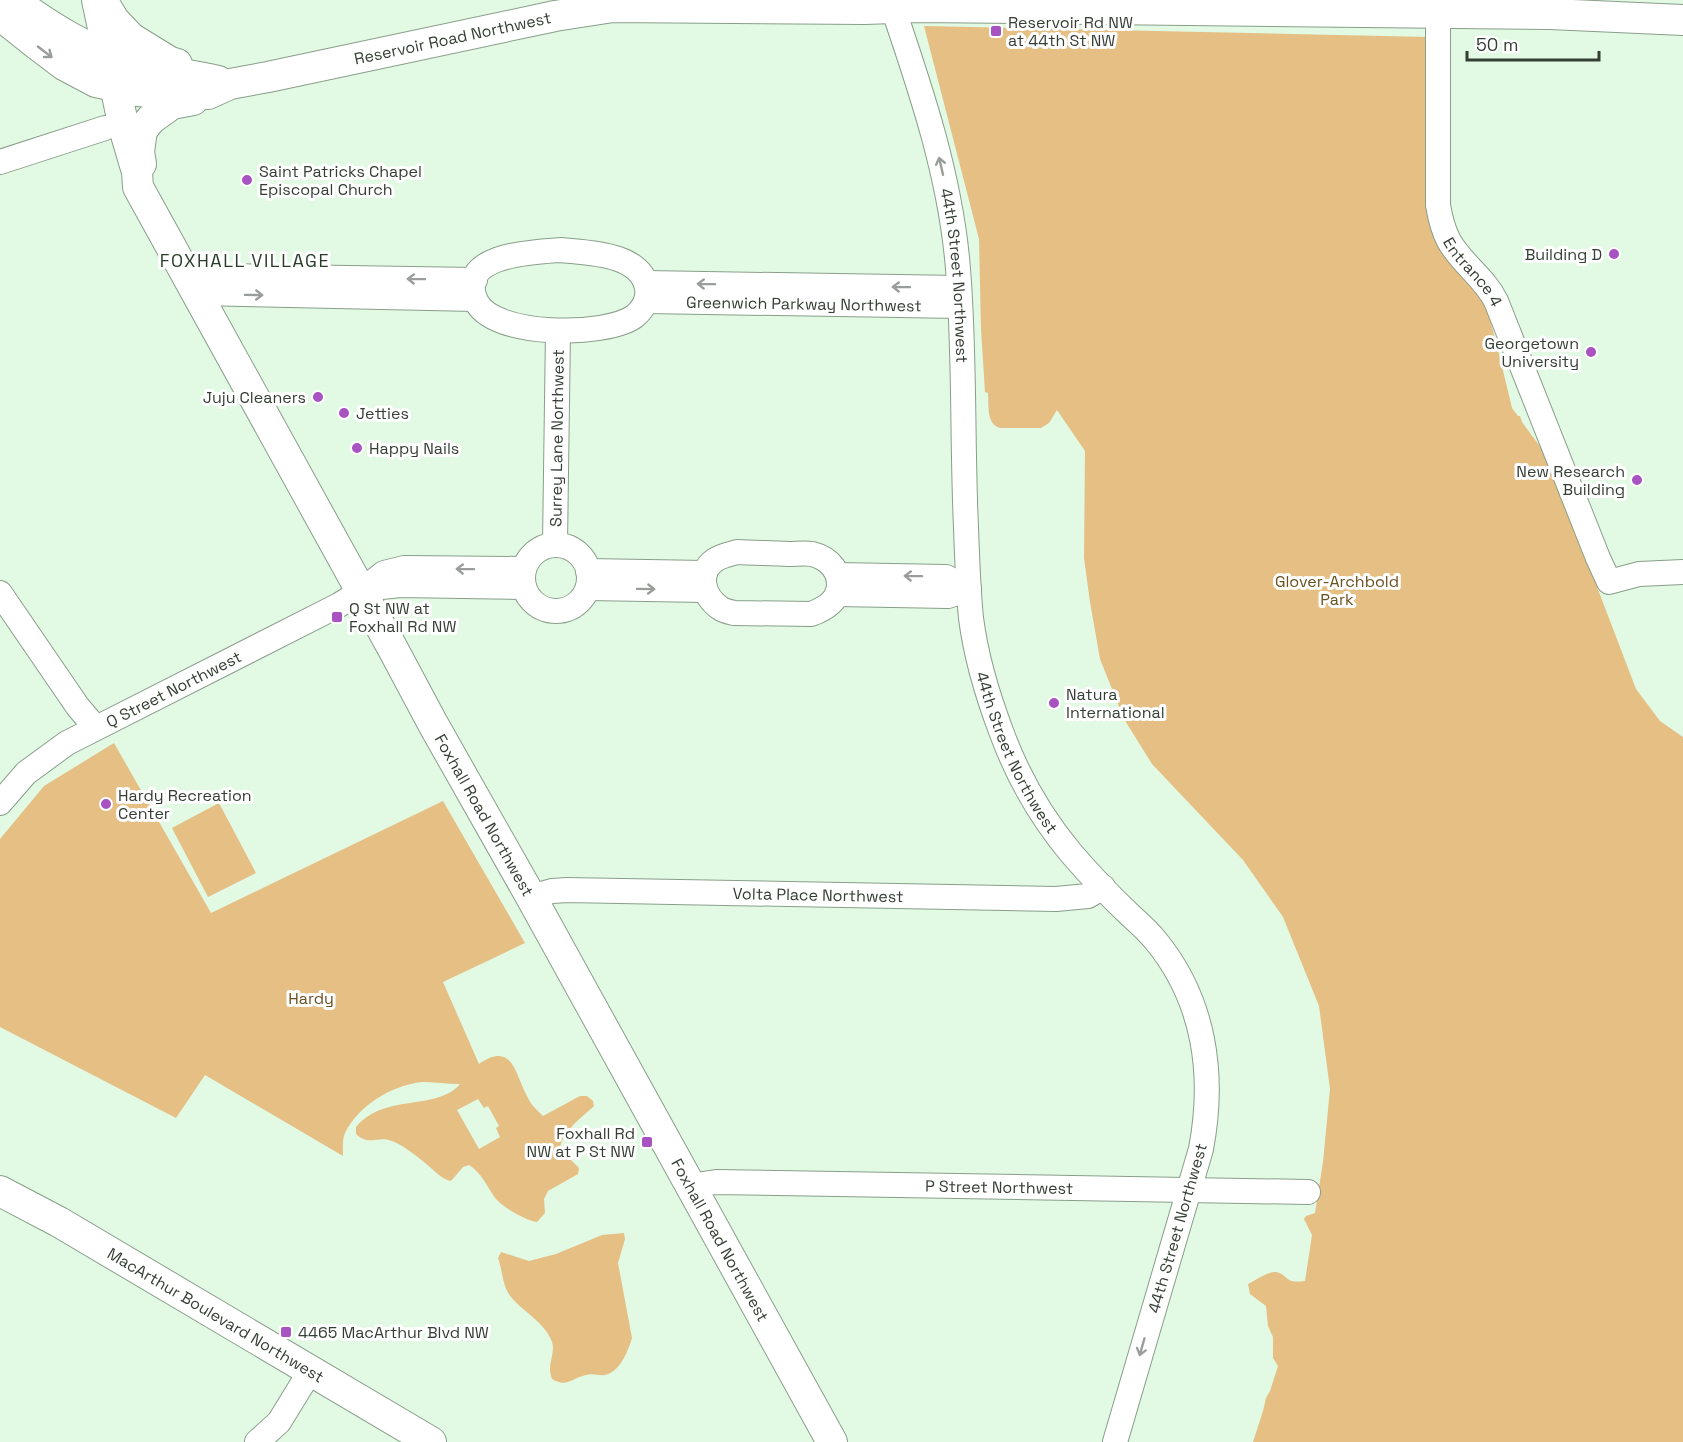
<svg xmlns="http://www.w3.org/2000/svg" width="1683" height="1442" font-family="'Space Grotesk',sans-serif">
  <rect width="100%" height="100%" fill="#e2f9e3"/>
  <!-- green -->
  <g fill="#e5bf84" fill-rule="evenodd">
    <path d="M924 26 1428 37 1426 195 1440 249 1484 295 1494 335 1499 348 1498 350 1512 408 1518 416H1520L1522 422 1547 456 1636 689 1660 721 1683 737V1442H1253L1263 1411 1266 1398 1270 1391 1278 1366 1273 1358V1337L1268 1326 1266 1306 1250 1294 1248 1284C1255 1281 1268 1271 1276 1272 1289 1275 1284 1284 1305 1281L1312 1235 1304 1219 1306 1216 1315 1213 1323 1162 1330 1089 1319 1006 1283 917 1243 860 1152 764 1124 719 1100 659 1090 602 1084 558 1085 451 1057 410 1049 423 1041 428H1000C986 424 989 405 988 393L985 392 981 329 979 239Z"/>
    <path d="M114 743 211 913 443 801 525 943 443 982 479 1064C514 1040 515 1076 528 1098 531 1105 538 1111 543 1116L580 1096H587L593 1101 594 1106C581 1118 565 1129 560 1147L563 1152 579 1168 578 1174 548 1191 544 1199 545 1213 537 1222C526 1221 503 1207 496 1199 487 1187 482 1173 469 1165L463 1167 451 1181C441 1179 433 1169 424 1162 415 1155 403 1145 392 1141 378 1135 370 1147 356 1134V1127C386 1092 436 1112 460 1084 447 1084 434 1082 422 1082 392 1085 358 1106 345 1133 342 1140 343 1149 343 1156L205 1075 176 1118 0 1027V839L44 786ZM478 1099 484 1108 488 1106 499 1126 496 1128 500 1137 479 1149 457 1110Z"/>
    <polygon points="219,803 256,873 208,897 172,828"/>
    <path d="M624 1233 625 1239 618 1263 632 1338C628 1351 620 1372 605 1375 599 1376 592 1373 586 1375 572 1378 567 1388 552 1379 551 1376 550 1373 550 1369 550 1360 555 1351 552 1342 545 1322 523 1312 511 1297 502 1286 503 1271 498 1258L501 1252 529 1261 556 1254 602 1235Z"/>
  </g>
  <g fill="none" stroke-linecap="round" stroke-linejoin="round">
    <defs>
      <g id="minor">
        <path id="s1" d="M893 8C922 93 951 179 958 269 965 354 962 441 966 527 967 557 968 588 971 618 976 657 987 694 1001 731 1017 775 1041 817 1071 853 1089 874 1110 896 1130 915 1139 923 1148 931 1156 941 1205 1001 1215 1075 1201 1149L1115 1442"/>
        <path id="s2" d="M1438 14V205C1440 217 1443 230 1449 241 1461 263 1484 277 1496 301L1598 558 1609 582 1639 574 1683 572"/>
        <polyline points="0,162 105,128"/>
        <path d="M561 250C588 253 641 253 647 288 649 299 643 309 635 316 607 337 493 338 476 301 455 254 534 252 561 250Z"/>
        <polyline points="188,279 219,276 475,280"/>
        <polyline points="646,283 959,288"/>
        <polyline points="196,293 475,299"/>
        <path id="s3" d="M646 301 960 306"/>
        <path id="s4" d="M555 544 558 331"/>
        <circle cx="556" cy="578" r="33"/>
        <path d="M737 552C754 553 771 553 789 554 796 554 805 553 812 554 829 558 843 573 838 591 835 603 822 610 811 614L734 613C730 612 724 611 720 608 704 597 696 573 715 560 721 556 730 554 737 552Z"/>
        <polyline points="588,571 705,573"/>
        <polyline points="838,575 946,577 969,589"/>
        <polyline points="372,588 400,585 524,587"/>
        <polyline points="588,588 705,590"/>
        <polyline points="0,593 78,707 96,728"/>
        <polyline points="837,594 948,596 969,589"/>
        <path id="s5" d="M0 803 26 773 67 743 339 605 361 591 384 573 404 568 524 569"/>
        <path id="s6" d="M531 897 552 891 567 890 1056 899 1088 896 1103 887"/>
        <path id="s7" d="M691 1188 703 1184 716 1182 1308 1192"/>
        <polyline points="257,1442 279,1422 311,1370"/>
      </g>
      <g id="major">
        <path d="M13 0C50 27 91 53 136 65 163 73 191 74 218 81"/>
        <path id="s8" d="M97 0 124 128 137 172 138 187 393 649 433 724 531 897 832 1442"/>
        <polyline points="102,0 114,20 131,38 170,62 177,64"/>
        <path id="s9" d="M0 15 35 43 64 65 96 82 115 86 138 91 182 95 208 94 230 84 268 77 555 16 613 7 865 9 920 7 1550 14 1683 20"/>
        <polyline points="141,164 139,152 142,130 151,119 172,104 193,100"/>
        <path id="s10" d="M0 1191 59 1222 431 1442"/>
      </g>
    </defs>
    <!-- minor casing -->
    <use href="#minor" stroke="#899e8a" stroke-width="26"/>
    <!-- major casing -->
    <use href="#major" stroke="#899e8a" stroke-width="32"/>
    <!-- minor -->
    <use href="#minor" stroke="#fff" stroke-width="24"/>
    <!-- major -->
    <use href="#major" stroke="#fff" stroke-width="30"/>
  </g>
  <!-- one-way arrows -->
  <defs><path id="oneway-shaft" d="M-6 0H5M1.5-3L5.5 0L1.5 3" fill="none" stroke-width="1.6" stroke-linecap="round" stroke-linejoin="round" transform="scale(1.5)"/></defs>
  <g stroke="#9a9e9a">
    <use href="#oneway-shaft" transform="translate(45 52) rotate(38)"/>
    <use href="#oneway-shaft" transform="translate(941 166) rotate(-103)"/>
    <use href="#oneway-shaft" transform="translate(416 279) rotate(-179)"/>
    <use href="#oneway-shaft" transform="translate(706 284) rotate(-179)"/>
    <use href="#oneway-shaft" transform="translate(901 287) rotate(-179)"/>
    <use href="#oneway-shaft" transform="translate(254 295) rotate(1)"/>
    <use href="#oneway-shaft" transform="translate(465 569) rotate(-179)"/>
    <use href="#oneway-shaft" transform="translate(913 576) rotate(-179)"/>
    <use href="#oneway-shaft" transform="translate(646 589) rotate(1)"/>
    <use href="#oneway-shaft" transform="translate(1142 1347) rotate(106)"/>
  </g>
  <!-- markers -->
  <g fill="#a753c1" stroke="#fff" stroke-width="2">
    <rect x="990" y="25" width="12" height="12" rx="3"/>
    <circle cx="247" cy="180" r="6"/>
    <circle cx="1614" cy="254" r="6"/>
    <circle cx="1591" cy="352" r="6"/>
    <circle cx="318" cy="397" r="6"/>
    <circle cx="344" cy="413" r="6"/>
    <circle cx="357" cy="448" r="6"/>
    <circle cx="1637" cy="480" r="6"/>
    <rect x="331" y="611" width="12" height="12" rx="3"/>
    <circle cx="1054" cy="703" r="6"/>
    <circle cx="106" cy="804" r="6"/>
    <rect x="641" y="1136" width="12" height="12" rx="3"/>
    <rect x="280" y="1326" width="12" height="12" rx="3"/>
  </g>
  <g text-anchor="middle" stroke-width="6" stroke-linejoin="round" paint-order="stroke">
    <!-- poi labels -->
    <g font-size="16" fill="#353e35" stroke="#fff" text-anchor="start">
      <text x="1008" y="28">Reservoir Rd NW<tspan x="1008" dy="18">at 44th St NW</tspan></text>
      <text x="259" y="177">Saint Patricks Chapel<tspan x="259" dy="18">Episcopal Church</tspan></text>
      <text x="1602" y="260" text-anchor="end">Building D</text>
      <text x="1579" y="349" text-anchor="end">Georgetown<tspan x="1579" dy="18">University</tspan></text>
      <text x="306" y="403" text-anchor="end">Juju Cleaners</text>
      <text x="356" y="419">Jetties</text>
      <text x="369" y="454">Happy Nails</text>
      <text x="1625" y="477" text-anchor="end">New Research<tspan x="1625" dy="18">Building</tspan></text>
      <text x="349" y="614">Q St NW at<tspan x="349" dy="18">Foxhall Rd NW</tspan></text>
      <text x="1066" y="700">Natura<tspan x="1066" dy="18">International</tspan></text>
      <text x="118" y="801">Hardy Recreation<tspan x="118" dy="18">Center</tspan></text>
      <text x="635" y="1139" text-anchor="end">Foxhall Rd<tspan x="635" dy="18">NW at P St NW</tspan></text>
      <text x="298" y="1338">4465 MacArthur Blvd NW</text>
    </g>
    <!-- street labels -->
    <g font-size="16" fill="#353e35" stroke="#fff">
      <text dy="6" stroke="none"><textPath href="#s9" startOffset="482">Reservoir Road Northwest</textPath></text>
      <text dy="6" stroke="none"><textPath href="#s2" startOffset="268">Entrance 4</textPath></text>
      <text dy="6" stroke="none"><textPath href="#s1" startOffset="276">44th Street Northwest</textPath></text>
      <text dy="6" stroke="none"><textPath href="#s3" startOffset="158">Greenwich Parkway Northwest</textPath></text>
      <text dy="6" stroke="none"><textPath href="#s4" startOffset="106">Surrey Lane Northwest</textPath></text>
      <text dy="6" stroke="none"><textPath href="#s5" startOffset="210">Q Street Northwest</textPath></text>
      <text dy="6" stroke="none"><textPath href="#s1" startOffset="762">44th Street Northwest</textPath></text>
      <text dy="6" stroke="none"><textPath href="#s8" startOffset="909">Foxhall Road Northwest</textPath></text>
      <text dy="6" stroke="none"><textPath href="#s6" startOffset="288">Volta Place Northwest</textPath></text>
      <text dy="6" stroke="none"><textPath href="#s7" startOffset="309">P Street Northwest</textPath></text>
      <text transform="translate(1177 1228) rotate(-74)" y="6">44th Street Northwest</text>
      <text dy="6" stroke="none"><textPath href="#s8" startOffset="1395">Foxhall Road Northwest</textPath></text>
      <text dy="6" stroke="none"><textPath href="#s10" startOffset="249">MacArthur Boulevard Northwest</textPath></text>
    </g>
    <!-- park labels -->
    <g font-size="16" fill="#6a4f1f" stroke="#fff">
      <text x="1337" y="587">Glover-Archbold<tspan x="1337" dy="18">Park</tspan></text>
      <text x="311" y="1004">Hardy</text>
    </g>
    <!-- neighbourhood labels -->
    <g font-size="18" letter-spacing="1.5" fill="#2b3e2c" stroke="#fff">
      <text x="245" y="267">FOXHALL VILLAGE</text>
    </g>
  </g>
  <!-- scale -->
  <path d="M1467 51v9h132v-9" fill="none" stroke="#353e35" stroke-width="3"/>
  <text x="1476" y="51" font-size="18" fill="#353e35" stroke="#ffffff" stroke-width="4.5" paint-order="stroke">50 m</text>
</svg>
